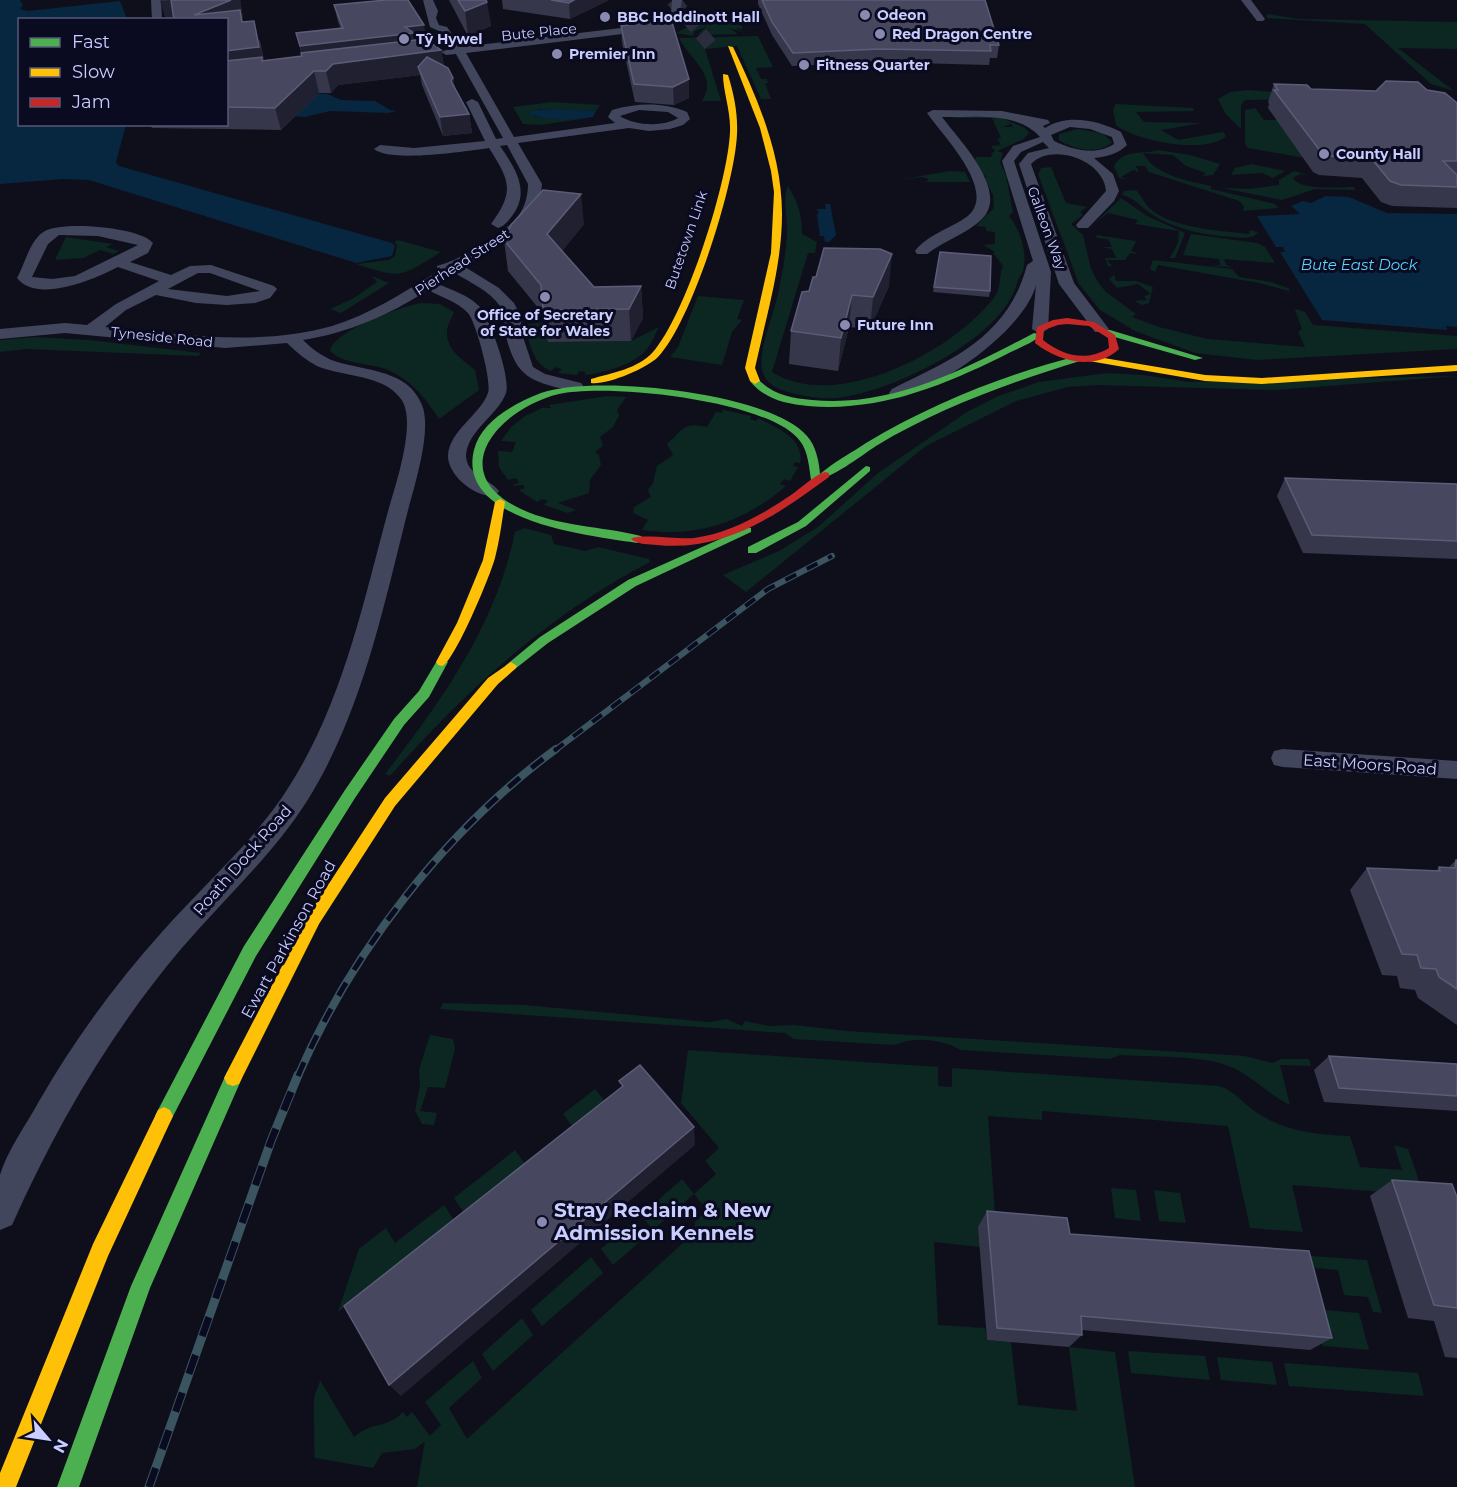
<svg xmlns="http://www.w3.org/2000/svg" width="1457" height="1487" font-family="Montserrat,sans-serif">
  <rect width="100%" height="100%" fill="#0f0f1b"/>
  <!-- green -->
  <g fill="#0c2622">
    <polygon points="1267,14 1299,19 1457,22 1457,49 1398,48 1454,91 1431,84 1365,24 1267,18"/>
    <polygon points="730,21 742,26 743,29 735,28 746,33 729,28 738,34 703,35 710,29 696,36 706,27 695,31 693,36 676,33 698,22"/>
    <path d="M758 36 773 67 756 68 761 79H767L768 83H765L771 99H761L737 46 705 49 721 101H702C719 75 689 59 679 38Z"/>
    <polygon points="1249,90 1293,94 1294,99 1245,100 1241,105 1241,129 1225,113 1218,99 1230,92"/>
    <polygon points="552,102 600,105 596,111 539,109 535,117 581,119 540,125 523,124 513,107"/>
    <path d="M1116 104 1193 108 1194 111 1136 112 1144 122 1202 123 1161 130 1178 140 1223 132 1226 136C1207 155 1135 141 1116 125L1113 109Z"/>
    <polygon points="1255,108 1264,120 1277,120 1305,158 1248,148 1245,144 1245,110"/>
    <path d="M956 117H999L1009 121 1010 124 1003 127H1013L1009 121 1025 128 1029 133 1024 139 997 151 1003 153 1000 162 1006 176 1013 212 1009 216C1020 230 1028 252 1023 271 1021 275 1018 279 1017 283 1003 339 890 393 836 398 823 399 809 397 796 394 783 391 768 387 763 373 756 353 774 315 778 294 782 275 786 254 787 235 788 220 782 198 788 186 798 202 802 215 802 234L817 242 815 253H808L772 372C836 413 955 351 995 296 1001 288 999 275 1003 266L993 253 995 252 983 245 995 244V232L986 231V227L976 226 994 208 993 195 986 181V176L982 174 974 162 976 157H992L991 154 995 151 991 146 1001 145 997 139 1001 138 992 118H951Z"/>
    <path d="M1078 129 1102 133 1112 142C1100 155 1073 150 1059 140V134Z"/>
    <path d="M1158 150 1190 155 1220 164 1213 175 1203 176 1206 173 1186 166 1173 155 1143 153C1155 176 1189 181 1211 186V189L1275 204 1278 208 1243 211 1244 206 1239 201 1149 172 1145 166H1136L1139 172 1133 170 1121 177 1131 180 1119 178 1114 166C1124 148 1144 155 1158 150Z"/>
    <polygon points="1251,164 1285,171 1273,178 1262,173 1231,175 1235,168"/>
    <polygon points="1051,167 1066,203 1087,207 1080,212 1083,215 1071,224 1083,235 1091,269 1098,282 1106,292 1136,314 1132,317 1159,327 1207,339 1305,347 1298,332 1302,329 1295,310 1296,309 1305,312 1313,325 1457,336 1457,349 1257,360 1195,353 1135,331 1100,310 1079,284 1038,174 1041,168"/>
    <polygon points="950,171 965,172 970,182 926,182 929,179 922,177 903,179"/>
    <path d="M1294 171 1308 175 1300 174 1293 178C1301 191 1338 187 1354 187L1355 190 1315 189 1282 200 1222 188 1250 189 1279 185V180Z"/>
    <path d="M1136 190C1143 198 1144 204 1153 211 1174 228 1222 231 1249 234L1250 230 1258 232 1254 236 1246 238C1212 236 1178 232 1150 213 1140 206 1135 198 1122 195L1124 191Z"/>
    <polygon points="1121,198 1147,216 1185,233 1175,258 1170,258 1178,243 1179,231 1135,224 1138,220 1108,213 1095,223"/>
    <polygon points="1191,234 1257,243 1265,247 1275,263 1224,259 1226,265 1233,267 1211,266 1220,265 1219,259 1183,255"/>
    <polygon points="1096,235 1136,241 1131,251 1139,254 1130,253 1125,260 1107,260 1112,266 1108,266 1105,258 1116,258 1112,249 1101,247 1112,247 1108,239 1097,238"/>
    <polygon points="66,237 113,244 106,247 119,251 114,254 100,250 83,258 55,260"/>
    <path d="M398 240 441 252C398 278 404 279 356 264L389 260 395 256 397 245 394 242Z"/>
    <polygon points="1153,260 1232,269 1239,277 1271,282 1290,289 1289,291 1259,283 1158,265 1155,272 1150,269"/>
    <polygon points="1114,275 1116,281 1136,281 1153,287 1149,303 1142,305 1134,301 1147,300 1144,296 1151,294 1138,284 1117,288 1109,279"/>
    <polygon points="372,276 389,283 341,313 330,309 354,298 377,282"/>
    <polygon points="698,296 744,300 737,319 742,320 732,332 722,365 670,357 678,347"/>
    <path d="M422 303 440 304 454 312C452 318 447 325 447 331 446 350 462 359 475 370L479 390 439 419C425 397 411 380 386 369 369 363 340 364 330 350 336 330 401 306 422 303Z"/>
    <path d="M546 322 548 342 631 341 659 327C655 334 652 343 647 349 634 365 603 373 585 375V372L579 371 577 375 558 373 562 369 556 367 551 371C532 363 530 344 525 325Z"/>
    <polygon points="35,337 89,340 201,353 198,356 27,349 0,352 0,340"/>
    <polygon points="1107,373 1143,375 1189,382 1457,376 1276,390 1097,385 1068,387 1016,401 926,446 746,592 723,575 779,551 818,527 878,473 967,412 996,397 1039,382"/>
    <polygon points="607,396 626,397 617,410 619,416 613,427 600,437 603,446 595,452 599,455 601,465 590,480 589,493 558,503 576,510 568,513 544,505 548,501 542,499 537,502 519,490 525,488 523,485 514,486 513,484 519,483 516,478 508,480 499,467 498,451 512,452 516,442 501,441 511,427 525,416 542,408 551,408 549,405"/>
    <path d="M723 410 751 416 750 419 756 421 758 418C775 427 805 438 800 463L795 462 793 466 798 467 790 481 784 479 780 484 786 486C744 522 698 538 642 530L648 520 633 513 634 507 651 497 648 490 653 483 657 466 673 455 667 444C683 430 682 422 707 427L716 412 721 413Z"/>
    <path d="M524 528 551 535 554 544 585 551 598 547 649 559 650 562C548 615 465 691 390 776L385 774C442 700 496 625 515 532Z"/>
    <path d="M443 1003 524 1005 709 1022 727 1019 742 1026 745 1021 769 1026 794 1025 847 1031 1245 1056 1272 1063 1281 1059H1309L1311 1066 1280 1065 1290 1105C1268 1095 1253 1076 1231 1067 1205 1055 1150 1057 1120 1055L1110 1059 961 1050C943 1039 913 1036 895 1045L794 1039 785 1033 440 1009Z"/>
    <polygon points="430,1035 453,1039 455,1049 445,1088 428,1087 420,1111 437,1113 434,1125 422,1124 415,1111 420,1085 419,1070"/>
    <path d="M688 1050 938 1067V1086L952 1087V1068L1219 1086C1234 1091 1241 1101 1253 1110 1284 1132 1314 1134 1350 1136L1360 1167 1402 1170 1394 1145 1408 1149 1424 1195 1292 1185 1303 1232 1250 1228 1228 1126 1042 1111V1120L988 1116 996 1228 978 1227 980 1247 934 1242 938 1325 985 1328 987 1340 1011 1342 1018 1405 1077 1411 1069 1347 1115 1352 1135 1487H417L425 1441 415 1449 382 1453 373 1468 315 1458C314 1454 314 1406 314 1399 315 1392 319 1387 320 1380L354 1437C374 1420 385 1430 403 1412L407 1417 412 1412 430 1436 441 1425 425 1402 473 1361 482 1378 449 1408 467 1439 694 1233 695 1222 707 1210 694 1194 653 1230 641 1215 682 1179 694 1194 716 1174 705 1161 719 1148 681 1103Z"/>
    <polygon points="595,1089 604,1100 572,1126 563,1114"/>
    <polygon points="515,1150 525,1164 464,1213 454,1198"/>
    <polygon points="1111,1188 1136,1190 1141,1221 1115,1218"/>
    <polygon points="1154,1190 1180,1193 1186,1223 1159,1221"/>
    <polygon points="444,1205 454,1220 338,1312 359,1249 386,1228 395,1243"/>
    <polygon points="632,1222 644,1238 613,1265 601,1249"/>
    <polygon points="1255,1252 1367,1260 1382,1313 1373,1312 1368,1297 1344,1295 1338,1270 1315,1268 1317,1281 1292,1278"/>
    <polygon points="591,1257 603,1273 542,1326 531,1310"/>
    <polygon points="1313,1309 1359,1313 1369,1350 1323,1346"/>
    <polygon points="522,1318 533,1335 493,1371 482,1354"/>
    <polygon points="1128,1351 1205,1356 1210,1380 1131,1373"/>
    <polygon points="1217,1357 1272,1362 1277,1385 1221,1380"/>
    <polygon points="1284,1363 1418,1373 1424,1396 1289,1386"/>
  </g>
  <!-- water -->
  <g fill="#07263f">
    <polygon points="0,0 20,0 23,5 20,9 28,11 120,1 127,19 20,20 20,124 126,125 116,162 119,166 392,243 395,246 392,256 356,263 89,180 63,179 0,184"/>
    <polygon points="227,90 328,94 341,100 375,101 390,110 397,111 388,113 330,111 305,117 227,114"/>
    <path d="M555 109 596 111 593 117C575 120 544 122 528 113L535 110Z"/>
    <polygon points="1326,196 1349,197 1387,213 1457,214 1457,327 1446,326 1447,330 1322,320 1280,252 1285,252 1283,247 1276,247 1257,216 1300,214 1291,206 1303,201 1311,203"/>
    <polygon points="825,204 830,204 836,235 829,242 825,242 824,236 820,236 817,215 819,212 816,209 826,209"/>
  </g>
  <g fill="none" stroke-linecap="round" stroke-linejoin="round">
    <!-- primary-tunnel -->
    <polyline stroke="#2b2c3d" stroke-width="14" stroke-dasharray="14 8" stroke-linecap="butt" points="673,0 713,48"/>
    <!-- street -->
    <g fill="#42465d" fill-rule="evenodd">
      <polygon points="151,0 161,0 162,20 152,20"/>
      <path d="M423 0H433L438 11 436 18 439 25 447 27 461 47 646 25 671 14 672 0H682L679 17 669 24 647 31 466 53 514 137 615 123 608 117 612 110C638 103 662 102 687 112L690 119 683 125 670 129 649 131 629 128 518 143 542 184C539 228 497 246 465 267L499 288 514 303 522 319 520 328 533 367 545 374 581 383 584 387 581 391 575 392C531 381 516 380 505 332 503 322 506 316 500 306 490 291 469 282 455 273L438 284C452 290 468 295 479 306 490 318 511 378 506 393 498 415 468 430 466 455 466 475 489 478 499 491L496 495C477 500 447 475 448 455 450 430 480 415 488 393 492 382 476 322 468 313 458 302 441 297 428 290 389 315 348 333 303 340 311 348 319 354 329 359 361 372 407 367 422 405 433 432 412 493 405 522 381 618 360 716 307 801 272 856 223 900 181 949 111 1032 56 1126 12 1225L0 1230C0 1213 0 1191 0 1175 7 1151 26 1125 38 1103 73 1042 115 984 162 932 205 883 256 840 290 785 342 703 362 608 387 515 394 489 418 422 401 399 383 374 343 377 317 366 306 360 296 352 287 343L225 348 65 333 0 339V329L65 323 87 325 116 304 159 281 118 267C95 279 37 304 17 278 25 264 30 239 45 231 64 221 139 227 153 243L148 253 130 262 171 275 190 266 211 265 274 286 277 289 270 298 255 303 227 305 196 303 156 295 126 310 105 327C180 334 257 347 332 326 369 315 404 292 437 272V266C460 260 504 235 519 215 525 206 528 195 528 184L507 145 500 146C515 168 531 191 512 216 508 221 505 226 498 228L491 224C515 191 510 181 489 148 467 151 390 163 374 149L380 145 414 148 485 141 466 102 472 99 478 102 496 139 503 138 456 54 446 55 441 52 452 48 439 31 430 27ZM639 110 668 112 678 118C663 127 635 126 620 116ZM59 235 98 236 138 245 75 276 52 279 32 277 48 244ZM198 273H210L260 291 227 296 168 289Z"/>
      <polygon points="1241,0 1251,0 1265,19 1263,21 1257,21"/>
      <path d="M933 110 1002 111 1048 120 1050 123 1043 126 1045 128C1068 113 1099 121 1121 132L1127 145C1118 154 1106 157 1094 158L1113 174 1119 191 1114 201 1088 228H1078L1076 225 1106 191C1104 160 1052 142 1031 164L1074 283 1109 329 1107 332H1095L1059 284 1019 164 1028 153 1049 148 1043 142 1021 152 1014 161 1051 272 1048 329 1040 334 1032 329 1036 285C1024 330 942 387 898 398L892 397 889 393 892 389C953 359 1008 337 1027 265L1033 261 1002 161 1013 146 1040 137C1017 111 974 118 942 117 959 140 1010 191 982 219 967 234 943 241 927 254H917L915 251C927 235 949 229 965 218 1001 194 943 136 927 113ZM1070 127 1090 129 1112 137 1114 144C1096 156 1073 150 1054 141L1051 135Z"/>
      <polygon points="1283,749 1457,761 1457,779 1283,767 1274,765 1271,758 1274,751"/>
    </g>
    <!-- fast -->
    <g fill="#4caf50" fill-rule="evenodd">
      <polygon points="1104,330 1110,330 1203,358 1195,360 1104,334"/>
      <path d="M1034 333 1042 335C1031 344 1014 350 1001 357 940 387 877 412 808 406 786 404 764 399 750 381L758 379C773 395 792 398 812 400 892 408 965 369 1034 333Z"/>
      <path d="M1077 356 1080 357V361C1009 383 939 408 876 446 865 453 830 480 821 477L820 482 816 483 811 480C809 467 808 451 800 441 770 400 607 383 559 394 500 408 442 472 521 509 560 527 601 526 641 536L643 539 637 543C591 536 456 522 474 450 481 421 515 403 541 393 594 374 769 392 807 436 816 446 819 461 820 474 834 462 851 453 866 443 931 404 1004 375 1077 356Z"/>
      <polygon points="866,466 870,467 870,471 806,526 756,553 748,553 748,547 798,522"/>
      <polygon points="747,527 751,528 751,532 636,586 548,643 515,669 511,670 505,666 540,637 628,580"/>
      <polygon points="442,658 448,662 429,697 404,725 355,798 256,956 170,1122 164,1125 158,1122 155,1116 158,1110 244,946 345,790 394,719 419,691 438,659"/>
      <polygon points="233,1070 239,1072 242,1078 150,1288 79,1487 57,1487 131,1286 227,1072"/>
    </g>
    <!-- slow -->
    <g fill="#ffc107" fill-rule="evenodd">
      <path d="M728 46 733 47C758 99 782 155 782 214 782 266 766 317 755 368L760 381 755 384 750 381 745 368 771 253 774 192 771 171 760 128Z"/>
      <path d="M723 74 728 75C734 94 738 114 737 134 735 184 692 321 658 357 646 369 607 385 591 383V379C611 373 638 369 653 352 686 314 728 182 730 132 731 111 723 92 723 74Z"/>
      <polygon points="1092,356 1205,375 1262,378 1457,365 1457,371 1262,384 1205,381 1089,361 1089,357"/>
      <path d="M500 499 505 502C502 520 500 539 495 558 491 574 454 663 442 666L438 665 436 662 457 623 483 560 495 502Z"/>
      <polygon points="511,662 517,666 515,669 498,684 395,806 319,924 239,1084 233,1086 227,1084 224,1078 227,1072 309,914 385,798 488,678"/>
      <polygon points="164,1107 170,1110 173,1116 108,1256 16,1487 0,1487 0,1473 93,1244 158,1110"/>
    </g>
    <!-- jam -->
    <g fill="#c62828" fill-rule="evenodd">
      <path d="M1067 318 1094 322 1115 335 1119 349C1094 372 1058 361 1035 343L1037 327 1053 320ZM1067 324 1089 326 1108 338 1109 348C1086 362 1063 356 1043 340L1044 330 1058 325Z"/>
      <path d="M825 472 829 473V477C777 515 725 552 657 545 649 544 638 545 631 539 639 533 681 540 694 538 731 533 761 515 791 495 801 488 813 476 825 472Z"/>
    </g>
    <defs>
      <polyline id="rail-far2" points="554,751 768,589 832,556"/>
      <path id="rail-far1" d="M298 1076C352 951 446 830 556 749"/>
      <polyline id="rail" points="149,1487 271,1141 298,1075"/>
    </defs>
    <!-- rail-far2 casing -->
    <use href="#rail-far2" stroke="#3a5560" stroke-width="6"/>
    <!-- rail-far1 casing -->
    <use href="#rail-far1" stroke="#3a5560" stroke-width="8"/>
    <!-- rail casing -->
    <use href="#rail" stroke="#3a5560" stroke-width="9"/>
    <!-- rail-far2 -->
    <use href="#rail-far2" stroke="#0a0b20" stroke-width="4" stroke-dasharray="12" stroke-linecap="butt"/>
    <!-- rail-far1 -->
    <use href="#rail-far1" stroke="#0a0b20" stroke-width="5" stroke-dasharray="15" stroke-linecap="butt"/>
    <!-- rail -->
    <use href="#rail" stroke="#0a0b20" stroke-width="7" stroke-dasharray="20" stroke-linecap="butt"/>
  </g>
  <!-- wall -->
  <g fill="#37374c">
    <polygon points="160,0 240,0 243,18 242,18 243,22 260,41 264,60 302,56 296,33 341,29 338,22 334,5 427,40 441,50 444,66 453,78 455,89 469,114 472,133 443,136 422,85 420,75 338,85 331,93 319,93 281,130 152,128 150,124 226,124 226,20"/>
    <polygon points="449,0 486,0 491,26 468,36"/>
    <polygon points="502,0 609,0 570,19 503,9"/>
    <polygon points="758,0 985,0 999,45 997,58 990,58 989,65 877,62 792,66 772,35 758,4"/>
    <polygon points="621,26 689,79 689,98 674,105 635,102 622,43"/>
    <polygon points="1274,84 1311,89 1376,91 1427,90 1457,103 1457,208 1392,206 1381,202 1362,178 1319,175 1313,172 1268,108 1269,104 1268,102"/>
    <polygon points="584,224 562,251 594,287 641,286 643,318 631,341 548,342 544,315 508,271 504,240"/>
    <polygon points="940,252 990,291 989,297 933,292"/>
    <polygon points="889,286 870,329 849,327 838,371 789,364 791,331 809,291"/>
    <polygon points="1285,478 1457,484 1457,559 1303,553 1277,496"/>
    <polygon points="1456,860 1457,860 1457,1025 1418,998 1415,990 1400,988 1397,976 1382,975 1350,890 1367,868 1436,871 1439,867 1448,868"/>
    <polygon points="1329,1056 1457,1064 1457,1111 1324,1102 1314,1070"/>
    <polygon points="1392,1180 1457,1197 1457,1358 1445,1357 1434,1321 1408,1318 1370,1196"/>
    <polygon points="987,1211 1332,1338 1310,1350 1082,1330 1082,1335 1069,1347 987,1340 978,1227"/>
  </g>
  <!-- shaded-wall -->
  <g fill="#202030">
    <polygon points="171,0 178,20 166,20 160,1"/>
    <polygon points="231,0 240,0 243,18 242,18 246,31 194,15"/>
    <polygon points="574,0 609,0 570,19 569,3"/>
    <polygon points="487,2 491,26 468,36 465,11"/>
    <polygon points="254,21 266,68 226,73 226,51"/>
    <polygon points="424,25 427,42 304,64 300,46 405,27"/>
    <polygon points="441,50 445,71 418,67 420,75 338,85 331,93 326,71 333,64"/>
    <polygon points="314,71 319,93 281,130 275,108"/>
    <polygon points="453,78 456,96 451,81"/>
    <polygon points="689,79 689,98 674,105 673,87"/>
    <polygon points="469,114 472,133 443,136 440,117"/>
    <polygon points="581,194 584,224 551,265 547,234"/>
    <polygon points="892,254 889,286 870,329 873,297"/>
    <polygon points="641,286 643,318 631,341 629,309"/>
    <polygon points="852,295 849,327 838,371 841,338"/>
    <polygon points="694,1127 695,1145 401,1396 389,1385"/>
  </g>
  <!-- building -->
  <g fill="#47475f" stroke="#5b5c78" stroke-width="1.5">
    <polygon points="171,0 231,0 194,15 240,10 242,22 254,21 259,47 226,51 226,20 174,20"/>
    <polygon points="386,0 408,0 424,25 405,27 414,33 300,46 296,33 343,28 334,5"/>
    <polygon points="458,0 486,0 487,2 465,11"/>
    <polygon points="551,0 574,0 569,3"/>
    <polygon points="762,0 985,0 999,45 990,45 991,51 879,49 793,53 772,22"/>
    <polygon points="671,19 689,79 673,87 634,84 621,26"/>
    <polygon points="425,39 441,50 333,64 326,71 314,71 275,108 226,107 226,61 262,57 262,61 302,56 301,53"/>
    <polygon points="427,57 448,68 453,78 451,81 469,114 440,117 418,67"/>
    <polygon points="1386,81 1418,82 1427,90 1445,93 1457,103 1457,161 1443,161 1457,175 1457,187 1401,185 1390,181 1371,158 1327,156 1321,152 1274,90 1278,90 1274,84 1307,85 1311,89 1376,91"/>
    <polygon points="543,190 581,194 547,234 594,287 641,286 629,309 543,310 541,285 504,240 511,225"/>
    <polygon points="824,248 880,249 892,254 873,297 852,295 841,338 791,331 802,292 809,291 813,277 816,277"/>
    <polygon points="940,252 991,256 990,291 934,287"/>
    <polygon points="1285,478 1457,484 1457,541 1312,535"/>
    <polygon points="1456,860 1457,860 1457,989 1439,977 1436,969 1421,968 1417,955 1402,954 1367,868 1440,871 1439,867 1455,868"/>
    <polygon points="1329,1056 1457,1064 1457,1096 1339,1088"/>
    <polygon points="640,1065 694,1127 389,1385 344,1306 623,1086 619,1081"/>
    <polygon points="1392,1180 1452,1184 1457,1197 1457,1308 1434,1305"/>
    <polygon points="987,1211 1067,1218 1070,1234 1309,1251 1332,1338 1081,1316 1082,1335 997,1328"/>
  </g>
  <!-- markers -->
  <g fill="#888aaf" stroke="#0a0b20" stroke-width="2">
    <circle cx="865" cy="15" r="6"/>
    <circle cx="605" cy="17" r="6"/>
    <circle cx="880" cy="34" r="6"/>
    <circle cx="404" cy="39" r="6"/>
    <circle cx="557" cy="54" r="6"/>
    <circle cx="804" cy="65" r="6"/>
    <circle cx="1324" cy="154" r="6"/>
    <circle cx="545" cy="297" r="6"/>
    <circle cx="845" cy="325" r="6"/>
    <circle cx="542" cy="1222" r="6"/>
  </g>
  <g text-anchor="middle" stroke-width="6" stroke-linejoin="round" paint-order="stroke">
    <!-- far-poi labels -->
    <g font-size="14" font-weight="bold" fill="#c9cdff" stroke="#0a0b20" text-anchor="start">
      <text x="877" y="20">Odeon</text>
      <text x="617" y="22">BBC Hoddinott Hall</text>
      <text x="892" y="39">Red Dragon Centre</text>
      <text x="416" y="44">Tŷ Hywel</text>
      <text x="569" y="59">Premier Inn</text>
      <text x="816" y="70">Fitness Quarter</text>
      <text x="1336" y="159">County Hall</text>
      <text x="545" y="320" text-anchor="middle">Office of Secretary<tspan x="545" dy="16">of State for Wales</tspan></text>
      <text x="857" y="330">Future Inn</text>
    </g>
    <!-- far-street labels -->
    <g font-size="14" fill="#c9cdff" stroke="#0a0b20">
      <text transform="translate(539 32) rotate(-6)" y="5">Bute Place</text>
      <text transform="translate(1047 228) rotate(70)" y="5">Galleon Way</text>
      <text transform="translate(686 240) rotate(-71)" y="5">Butetown Link</text>
      <text transform="translate(462 262) rotate(-33)" y="5">Pierhead Street</text>
      <text transform="translate(162 337) rotate(6)" y="5">Tyneside Road</text>
    </g>
    <!-- far-water labels -->
    <g font-size="15" font-style="italic" fill="#57d3ff" stroke="#0a0b20">
      <text x="1359" y="270">Bute East Dock</text>
    </g>
    <!-- street labels -->
    <g font-size="16" fill="#c9cdff" stroke="#0a0b20">
      <text transform="translate(1370 764) rotate(4)" y="6">East Moors Road</text>
      <text transform="translate(242 860) rotate(-49)" y="6">Roath Dock Road</text>
      <text transform="translate(288 939) rotate(-61)" y="6">Ewart Parkinson Road</text>
    </g>
    <!-- near-poi labels -->
    <g font-size="20" font-weight="bold" fill="#c9cdff" stroke="#0a0b20" text-anchor="start">
      <text x="554" y="1217">Stray Reclaim &amp; New<tspan x="554" dy="23">Admission Kennels</tspan></text>
    </g>
  </g>
  <!-- legend -->
  <rect x="18" y="18" width="210" height="108" fill="#0a0b20" stroke="#565979" stroke-width="1.5"/>
  <rect x="30" y="38" width="30" height="9" fill="#4caf50" stroke="#565979" stroke-width="1.5"/>
  <text x="72" y="48" font-size="18" fill="#c9cdff">Fast</text>
  <rect x="30" y="68" width="30" height="9" fill="#ffc107" stroke="#565979" stroke-width="1.5"/>
  <text x="72" y="78" font-size="18" fill="#c9cdff">Slow</text>
  <rect x="30" y="98" width="30" height="9" fill="#c62828" stroke="#565979" stroke-width="1.5"/>
  <text x="72" y="108" font-size="18" fill="#c9cdff">Jam</text>
  <!-- north arrow -->
  <g transform="translate(48 1439) rotate(119)" stroke="#0a0b20" stroke-width="4.5" paint-order="stroke">
  <path d="M0-4.5L10 22L0 15L-10 22Z" fill="#c9cdff"/>
  <text y="-9" font-size="16" font-weight="bold" text-anchor="middle" fill="#c9cdff">N</text>
  </g>
</svg>
